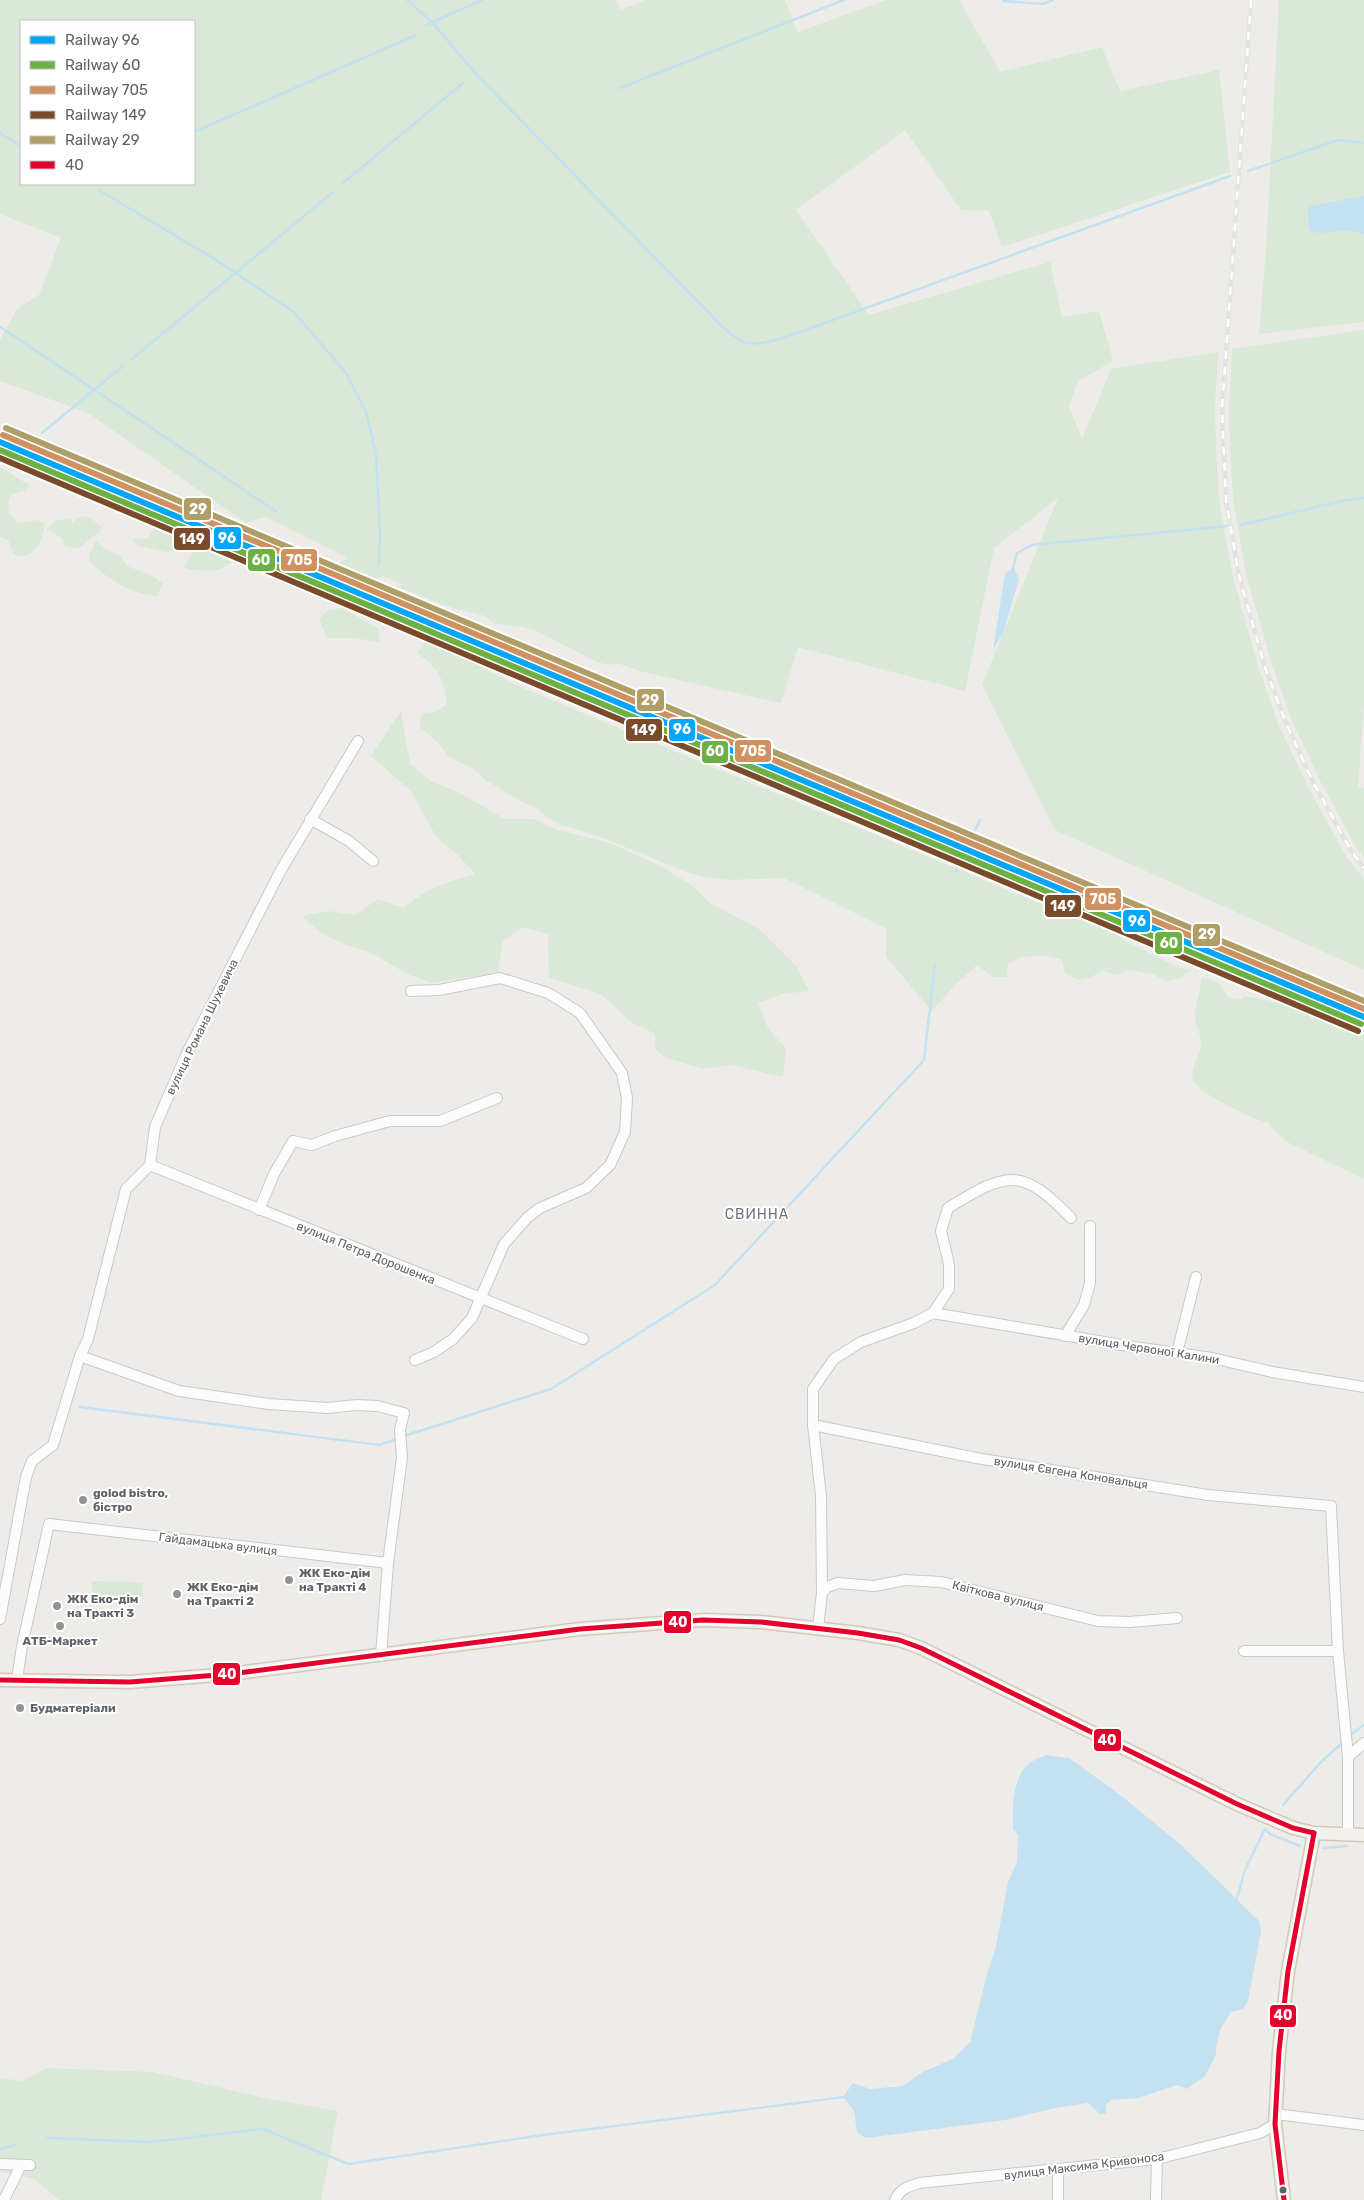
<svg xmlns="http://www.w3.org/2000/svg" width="1364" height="2200" font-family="Rubik,sans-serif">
  <rect width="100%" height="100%" fill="#eeece9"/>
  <!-- green -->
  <g fill="#dae8d7" fill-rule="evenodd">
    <path d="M0 0H616L620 10 645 0H785L798 32 886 0H959L1000 72 1102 47 1120 91 1219 70 1230 172 1002 247 989 211 961 210 905 130 796 210 869 315 1050 262 1062 317 1099 311 1113 361 1078 381 1069 406 1082 439 1111 369 1218 352 1215 408 1216 447 1219 500 1233 577 1259 669 1279 726 1308 787 1346 856 1364 879V970L1055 830 982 685 1058 498 994 548 965 691 798 647 781 703 643 672 617 663 610 665 597 662 535 630 522 627 495 624 485 616 446 606 396 586 403 585 383 576 375 580 337 564 348 558 266 517 246 523 88 413 0 381V340L17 309 39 295 61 238 0 214ZM194 21V184H21V21Z"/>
    <polygon points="1279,0 1364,0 1364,322 1259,334 1266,250"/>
    <polygon points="1364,330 1364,707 1358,786 1364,789 1364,857 1357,849 1320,781 1292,721 1272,665 1246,574 1233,499 1230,446 1229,409 1232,349"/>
    <path d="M0 467 29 485 26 491 12 494C5 505 8 516 19 523L39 520 45 524C41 542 39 554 19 557L13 553 8 540 0 537Z"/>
    <path d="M84 516 91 518 101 527 99 534C89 537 86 544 78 549L64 546 63 539 46 529 56 520 69 519 73 523 77 518Z"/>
    <polygon points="155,528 174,535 178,541 171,553 138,546 133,541 134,538 147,539"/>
    <path d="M96 541 106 550 119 555 127 566 152 576 163 583 158 596C132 595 108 579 89 561L90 553Z"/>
    <path d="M203 543 229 554 234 560C224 573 198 573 183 567L197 545Z"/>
    <polygon points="342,608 378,628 380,642 353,638 327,638 319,619 328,610"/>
    <path d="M425 643 450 652 523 688 1046 906 1073 908 1086 911 1127 942 1178 967 1191 970 1180 978 1167 982 1155 975 1128 970 1116 975 1103 971 1091 977 1077 980 1065 973 1062 960 1048 956 1020 957 1008 964 1007 977H993L977 965 955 985 932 1011 886 957 887 929 784 878 728 880 700 876 687 872 608 840 556 823 534 807 522 802 484 779 474 769 449 757 440 745 420 727 421 713 436 712 447 704C443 678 440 669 417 653Z"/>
    <path d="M401 711 410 764 431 781 458 792 505 819H533L558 830 610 843 661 866 691 885 710 903 759 929 797 967 809 991 782 994 758 1003 768 1028 786 1049 783 1077 731 1065 704 1069 664 1057 655 1048V1034L631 1022 601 994 549 978 548 934 523 927 503 941 498 972 432 983 407 974 372 953 347 945 322 934 302 916 328 911 355 915 378 899 403 908C431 887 442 883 475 874L458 855 437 838 411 791 371 756Z"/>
    <path d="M1201 978C1216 979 1222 984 1229 998L1242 999 1244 996 1286 1004 1311 1016 1364 1034V1179L1289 1143 1278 1135 1269 1123C1257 1121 1198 1093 1194 1082 1188 1069 1199 1058 1201 1045 1202 1037 1196 1027 1195 1019 1194 1006 1201 993 1201 978Z"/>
    <polygon points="92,1581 143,1582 143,1597 92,1595"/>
    <polygon points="47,2068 153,2072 269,2099 338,2111 321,2200 59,2200 34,2179 0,2171 0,2078 22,2081"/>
  </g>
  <!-- water -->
  <g fill="#c4e1f2">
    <path d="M1364 196V234C1347 225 1318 238 1309 230L1308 211 1310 206Z"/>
    <polygon points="1014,568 1019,579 1003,633 993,650 1005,573"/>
    <path d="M1046 1755 1069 1758 1119 1794 1180 1844 1259 1921 1261 1931 1248 2001 1243 2009 1231 2012 1220 2030 1216 2047V2055L1205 2076 1187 2089 1177 2085 1138 2098 1111 2100 1106 2105V2113L1100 2114 1088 2103 1055 2108 1005 2120 866 2138 857 2132 854 2111 843 2097 853 2083 870 2089 903 2086 921 2073 954 2058 970 2042 988 1971 996 1946 1008 1882 1017 1862 1018 1834 1013 1830C1013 1809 1011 1776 1031 1762 1036 1759 1041 1757 1046 1755Z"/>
  </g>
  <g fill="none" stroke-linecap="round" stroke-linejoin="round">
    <!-- stream -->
    <g stroke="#c4e1f2" stroke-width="2.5">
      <path d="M407 0 432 22 476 74 695 299C710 312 725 334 744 342 761 349 804 330 822 324L1230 176"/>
      <polyline points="1003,1 1043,4 1053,0"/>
      <polyline points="426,25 482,0"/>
      <polyline points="620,88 844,0"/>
      <polyline points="194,132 416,35"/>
      <polyline points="0,133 21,146"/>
      <polyline points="1248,171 1338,140 1364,143"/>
      <polyline points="343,183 463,83"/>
      <polyline points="99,190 216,260 294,312 346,373 366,412 376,454 380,532 379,564"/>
      <polyline points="0,327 277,512"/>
      <polyline points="132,359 333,192"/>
      <polyline points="42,433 123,366"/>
      <polyline points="1241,525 1342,501 1364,498"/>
      <polyline points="1012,572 1017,553 1032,545 1227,526"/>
      <polyline points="955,872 980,820"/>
      <polyline points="80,1407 379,1445 394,1440"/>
      <polyline points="407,1435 551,1389 715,1285 924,1060 935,965"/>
      <polyline points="1348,1737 1364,1725"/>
      <polyline points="1283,1805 1320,1763 1344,1741"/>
      <polyline points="1323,1848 1347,1846"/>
      <polyline points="1236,1902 1245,1870 1265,1829 1270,1834 1300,1846"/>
      <polyline points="47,2138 151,2142 263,2129 348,2164 543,2135 845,2097"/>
      <polyline points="0,2149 14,2145"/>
    </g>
    <defs>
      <g id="minor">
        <polyline points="310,819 349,841 373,861"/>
        <polyline points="411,991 439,990 500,978 548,993 580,1013 622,1073 627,1098 625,1132 610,1165 586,1188 540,1208 527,1218 504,1244 472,1318 453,1339 434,1352 415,1360"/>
        <polyline points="150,1165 583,1339"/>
        <polyline points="259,1210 274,1174 293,1141 312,1145 335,1136 390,1121 440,1121 497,1098"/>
        <polyline points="933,1313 1134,1347 1212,1358 1272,1372 1364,1387"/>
        <polyline points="1065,1336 1084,1305 1090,1283 1090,1226"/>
        <polyline points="1177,1353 1196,1277"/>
        <polyline points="80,1356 179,1391 269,1404 327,1408 357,1405 377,1406 404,1413 400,1430 402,1458 388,1563 381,1656"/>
        <polyline points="813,1425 976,1458 1208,1495 1331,1506 1338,1651 1348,1757"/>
        <polyline points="822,1593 827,1587 838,1583 874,1586 905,1580 941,1582 1098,1621 1129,1622 1177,1618"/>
        <polyline points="0,1619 26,1477 32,1461 53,1445 80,1356 88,1339 126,1189 150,1165 155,1127 186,1055 281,870 358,741"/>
        <path d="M818 1628 822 1593 821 1496 813 1425V1389L834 1359 861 1342 914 1323 933 1313 949 1289V1264L941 1231 948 1208C1007 1172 1021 1166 1071 1218"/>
        <polyline points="1244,1651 1338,1651"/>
        <polyline points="17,1680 22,1646 49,1524 388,1563"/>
        <polyline points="1348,1834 1348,1757 1364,1743"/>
        <polyline points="1276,2114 1364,2125"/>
        <polyline points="0,2164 30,2165"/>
        <polyline points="4,2200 21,2165"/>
        <path d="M895 2200C900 2189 907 2187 919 2183L1157 2159 1260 2133 1275 2124"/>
        <polyline points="1058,2200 1058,2170"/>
        <polyline points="1156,2200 1157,2159"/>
      </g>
      <g id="major">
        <polyline points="0,1680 130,1682 230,1674 580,1629 703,1620 761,1622 858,1633 899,1640 921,1648 1237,1804 1293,1828 1314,1833 1364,1835"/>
        <polyline points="1284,2200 1275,2124 1279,2051 1288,1971 1314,1833"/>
      </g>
    </defs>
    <!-- minor casing -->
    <use href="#minor" stroke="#c9c9c9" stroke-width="12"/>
    <!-- major casing -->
    <use href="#major" stroke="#d3caba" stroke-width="15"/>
    <!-- minor -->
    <use href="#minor" stroke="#fcfcfc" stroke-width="10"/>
    <!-- major -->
    <use href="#major" stroke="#f2f0ea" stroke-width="12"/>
    <defs>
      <polyline id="rail" points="1251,0 1222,409 1226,500 1239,576 1265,667 1286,723 1314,784 1352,852 1364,868"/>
    </defs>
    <!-- rail casing -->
    <use href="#rail" stroke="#e3e3e2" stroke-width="4.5"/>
    <!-- rail -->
    <use href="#rail" stroke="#fff" stroke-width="2.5" stroke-dasharray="8" stroke-linecap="butt"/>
    <defs>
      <g id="bus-1">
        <polyline points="0,1680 130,1682 230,1674 580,1629 703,1620 761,1622 858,1633 899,1640 921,1648 1237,1804 1293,1828 1314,1833"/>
        <polyline points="1284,2200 1275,2124 1279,2051 1288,1971 1314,1833"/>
      </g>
    </defs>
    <!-- bus-1 casing -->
    <use href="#bus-1" stroke="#fff" stroke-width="9"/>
    <!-- bus-1 -->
    <use href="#bus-1" stroke="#e4002b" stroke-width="5"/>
    <defs>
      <polyline id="rail-1" points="0,442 1364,1017"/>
      <polyline id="rail-2" points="0,450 1361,1024"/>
      <polyline id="rail-3" points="3,435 1364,1009"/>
      <polyline id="rail-4" points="0,458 1358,1031"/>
      <polyline id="rail-5" points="6,428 1364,1001"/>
    </defs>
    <!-- rail-1 casing -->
    <use href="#rail-1" stroke="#fff" stroke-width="10"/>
    <!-- rail-2 casing -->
    <use href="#rail-2" stroke="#fff" stroke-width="10"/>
    <!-- rail-3 casing -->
    <use href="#rail-3" stroke="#fff" stroke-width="10"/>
    <!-- rail-4 casing -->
    <use href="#rail-4" stroke="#fff" stroke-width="10"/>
    <!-- rail-5 casing -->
    <use href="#rail-5" stroke="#fff" stroke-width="10"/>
    <!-- rail-1 -->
    <use href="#rail-1" stroke="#05a6f7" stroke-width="6"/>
    <!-- rail-2 -->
    <use href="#rail-2" stroke="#6db043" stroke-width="6"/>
    <!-- rail-3 -->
    <use href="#rail-3" stroke="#cf915f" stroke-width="6"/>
    <!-- rail-4 -->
    <use href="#rail-4" stroke="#7a4b2a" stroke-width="6"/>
    <!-- rail-5 -->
    <use href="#rail-5" stroke="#af9e66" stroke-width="6"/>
  </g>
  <!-- markers -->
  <g fill="#919394" stroke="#fff" stroke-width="2">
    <circle cx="83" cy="1500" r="5"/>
    <circle cx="289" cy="1580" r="5"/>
    <circle cx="177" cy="1594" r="5"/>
    <circle cx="57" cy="1606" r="5"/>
    <circle cx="60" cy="1626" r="5"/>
    <circle cx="20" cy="1708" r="5"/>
  </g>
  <circle fill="#5f6366" stroke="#fff" stroke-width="2" cx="1283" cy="2190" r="4.5"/>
  <g text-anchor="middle" stroke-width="4" stroke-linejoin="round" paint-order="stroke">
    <!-- street labels -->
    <g font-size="12" fill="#5f6366" stroke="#fff">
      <text transform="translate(202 1027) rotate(-64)" y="4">вулиця Романа Шухевича</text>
      <text transform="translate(366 1253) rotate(22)" y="4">вулиця Петра Дорошенка</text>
      <text transform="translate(1149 1349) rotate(9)" y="4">вулиця Червоної Калини</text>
      <text transform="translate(1071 1473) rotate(9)" y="4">вулиця Євгена Коновальця</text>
      <text transform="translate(218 1544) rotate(7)" y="4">Гайдамацька вулиця</text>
      <text transform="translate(998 1596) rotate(14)" y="4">Квіткова вулиця</text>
      <text transform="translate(1084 2166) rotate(-7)" y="4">вулиця Максима Кривоноса</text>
    </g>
    <!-- poi labels -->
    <g font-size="12" font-weight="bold" fill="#5f6366" stroke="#fff" text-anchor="start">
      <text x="93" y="1497">golod bistro,<tspan x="93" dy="14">бістро</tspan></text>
      <text x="299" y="1577">ЖК Еко-дім<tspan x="299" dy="14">на Тракті 4</tspan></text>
      <text x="187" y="1591">ЖК Еко-дім<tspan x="187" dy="14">на Тракті 2</tspan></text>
      <text x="67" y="1603">ЖК Еко-дім<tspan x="67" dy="14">на Тракті 3</tspan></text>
      <text x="60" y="1645" text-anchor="middle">АТБ-Маркет</text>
      <text x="30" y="1712">Будматеріали</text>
    </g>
    <!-- neighbourhood labels -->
    <g font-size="14" letter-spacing="1" fill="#707578" stroke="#fff">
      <text x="757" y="1219">СВИННА</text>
    </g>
  </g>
  <g stroke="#fff" stroke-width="2">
    <rect x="183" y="497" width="29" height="24" rx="5" fill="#af9e66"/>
    <rect x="213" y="526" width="29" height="24" rx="5" fill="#05a6f7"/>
    <rect x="173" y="527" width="38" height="24" rx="5" fill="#7a4b2a"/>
    <rect x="280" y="548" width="38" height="24" rx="5" fill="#cf915f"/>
    <rect x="247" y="548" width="29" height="24" rx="5" fill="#6db043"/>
    <rect x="636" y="688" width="29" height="24" rx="5" fill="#af9e66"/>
    <rect x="668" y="718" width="28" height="24" rx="5" fill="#05a6f7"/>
    <rect x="625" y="718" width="38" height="24" rx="5" fill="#7a4b2a"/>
    <rect x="734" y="739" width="38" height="24" rx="5" fill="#cf915f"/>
    <rect x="701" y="740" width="28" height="24" rx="5" fill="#6db043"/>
    <rect x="1084" y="887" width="38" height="24" rx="5" fill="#cf915f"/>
    <rect x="1044" y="894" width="38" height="24" rx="5" fill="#7a4b2a"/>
    <rect x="1122" y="909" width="29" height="24" rx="5" fill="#05a6f7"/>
    <rect x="1192" y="923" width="29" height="24" rx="5" fill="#af9e66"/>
    <rect x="1154" y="931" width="29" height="24" rx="5" fill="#6db043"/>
    <rect x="663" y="1610" width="29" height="24" rx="5" fill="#e4002b"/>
    <rect x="212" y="1662" width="29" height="24" rx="5" fill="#e4002b"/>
    <rect x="1093" y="1728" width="29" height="24" rx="5" fill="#e4002b"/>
    <rect x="1269" y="2004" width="28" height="24" rx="5" fill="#e4002b"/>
  </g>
  <g font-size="14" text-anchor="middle" font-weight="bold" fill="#fff">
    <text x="198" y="514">29</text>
    <text x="227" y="543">96</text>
    <text x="192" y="544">149</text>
    <text x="299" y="565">705</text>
    <text x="261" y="565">60</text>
    <text x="650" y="705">29</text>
    <text x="682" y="734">96</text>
    <text x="644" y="735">149</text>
    <text x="753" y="756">705</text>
    <text x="715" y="756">60</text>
    <text x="1103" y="904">705</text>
    <text x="1063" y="911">149</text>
    <text x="1137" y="926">96</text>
    <text x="1207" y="939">29</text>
    <text x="1169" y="948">60</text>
    <text x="678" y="1627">40</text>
    <text x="227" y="1679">40</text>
    <text x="1107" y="1745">40</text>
    <text x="1283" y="2020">40</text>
  </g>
  <!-- legend -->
  <rect x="20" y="20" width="175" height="165" fill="#ffffff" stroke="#bfc1c2"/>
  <rect x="30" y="36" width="25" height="8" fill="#05a6f7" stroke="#bfc1c2"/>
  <text x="65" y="45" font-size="15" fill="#5f6366">Railway 96</text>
  <rect x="30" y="61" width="25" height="8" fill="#6db043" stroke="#bfc1c2"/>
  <text x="65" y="70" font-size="15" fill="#5f6366">Railway 60</text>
  <rect x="30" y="86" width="25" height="8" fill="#cf915f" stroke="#bfc1c2"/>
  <text x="65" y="95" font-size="15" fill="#5f6366">Railway 705</text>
  <rect x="30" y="111" width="25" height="8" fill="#7a4b2a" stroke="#bfc1c2"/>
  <text x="65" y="120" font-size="15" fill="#5f6366">Railway 149</text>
  <rect x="30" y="136" width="25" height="8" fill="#af9e66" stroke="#bfc1c2"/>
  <text x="65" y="145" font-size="15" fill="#5f6366">Railway 29</text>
  <rect x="30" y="161" width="25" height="8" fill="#e4002b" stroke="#bfc1c2"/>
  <text x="65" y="170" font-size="15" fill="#5f6366">40</text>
</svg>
